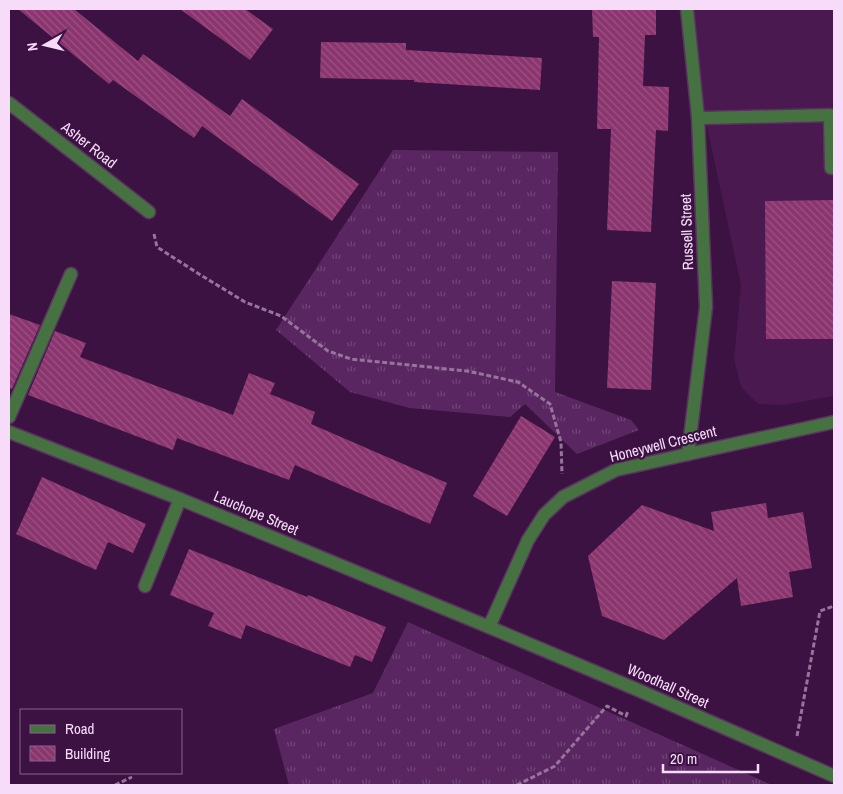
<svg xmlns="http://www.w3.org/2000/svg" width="843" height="794" font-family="'Archivo Narrow',sans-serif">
  <defs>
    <pattern id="grass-tufts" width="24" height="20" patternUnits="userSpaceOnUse" patternTransform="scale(1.25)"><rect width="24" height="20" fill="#5a2662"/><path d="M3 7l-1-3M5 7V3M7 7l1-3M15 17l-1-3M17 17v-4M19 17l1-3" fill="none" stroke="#724579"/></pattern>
    <pattern id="building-back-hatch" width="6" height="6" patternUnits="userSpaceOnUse" patternTransform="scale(1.25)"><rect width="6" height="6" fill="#8b356f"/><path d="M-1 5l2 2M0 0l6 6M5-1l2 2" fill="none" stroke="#9c5284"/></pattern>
  </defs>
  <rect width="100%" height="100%" fill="#3c1242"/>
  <!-- built -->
  <polygon fill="#49194f" points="694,9 834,9 834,396 784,405 758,404 741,387 734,359 741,285 705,118"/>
  <!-- grass -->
  <g fill="url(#grass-tufts)">
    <polygon points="393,150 558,152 555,392 631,420 639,430 577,454 525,404 510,417 410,408 350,392 276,330"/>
    <polygon points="408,622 772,785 289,785 274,729 373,693"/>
  </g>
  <!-- building -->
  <g fill="url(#building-back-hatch)">
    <polygon points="18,9 74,9 138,61 143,54 230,116 242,99 359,184 332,221 202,126 194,138 113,80 109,84"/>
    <polygon points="180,9 245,9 273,29 250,60"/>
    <polygon points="592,9 656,9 656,35 645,35 643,86 669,87 668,131 656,130 651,232 607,230 611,129 597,129 599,37 593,37"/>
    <polygon points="321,42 406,43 406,50 542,58 540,90 414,82 414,80 320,78"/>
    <polygon points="834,200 834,339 766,339 765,201"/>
    <polygon points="612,281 656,283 651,390 607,388"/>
    <polygon points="9,314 40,325 12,389 9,388"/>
    <polygon points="55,331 86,343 80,357 233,415 249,373 275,383 270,394 315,412 311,424 447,483 430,524 295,465 289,480 177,438 173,450 28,395"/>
    <polygon points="521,416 555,437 507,516 473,496"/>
    <polygon points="42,477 146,524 133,553 108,542 96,570 16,534"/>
    <polygon points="766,503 768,518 803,512 812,568 789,572 793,597 741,606 737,578 664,640 602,616 588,556 642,505 714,531 711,512"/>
    <polygon points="189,549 307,597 308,595 386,627 372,662 355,655 350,667 246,625 241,639 208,626 214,613 170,595"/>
  </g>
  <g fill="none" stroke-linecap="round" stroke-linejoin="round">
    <defs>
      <g id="service">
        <polyline points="698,117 705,118 830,115 831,168"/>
        <polyline points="9,417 71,274"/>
        <polyline points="145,586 180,499"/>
      </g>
      <g id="minor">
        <polyline points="687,9 698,117 706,307 688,454"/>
        <polyline points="9,103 149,212"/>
        <polyline points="489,627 528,540 544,515 563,497 616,470 834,422"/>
      </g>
      <polyline id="tertiary" points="9,432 180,499 489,627 638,690 834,776"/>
    </defs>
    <!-- service casing -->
    <use href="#service" stroke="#5a325f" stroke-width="15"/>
    <!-- minor casing -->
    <use href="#minor" stroke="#5a325f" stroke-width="15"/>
    <!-- tertiary casing -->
    <use href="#tertiary" stroke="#5a325f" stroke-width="15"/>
    <!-- path -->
    <g stroke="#96749b" stroke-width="3" stroke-dasharray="5 2.5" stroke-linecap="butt">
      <polyline points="154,234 157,247 199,274 245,302 281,316 328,351 351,359 467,371 518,382 550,404 561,442 562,474"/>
      <polyline points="797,736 820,611 834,606"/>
      <polyline points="115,785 132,777"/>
      <polyline points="517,785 555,766 591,724 607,706 626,716 628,711"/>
    </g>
    <!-- service -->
    <use href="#service" stroke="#467242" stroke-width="12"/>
    <!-- minor -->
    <use href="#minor" stroke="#467242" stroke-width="12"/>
    <!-- tertiary -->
    <use href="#tertiary" stroke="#467242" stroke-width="12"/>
  </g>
  <g text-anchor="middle" stroke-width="4.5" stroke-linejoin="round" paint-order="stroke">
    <!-- street labels -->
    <g font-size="15" fill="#f6dcf9" stroke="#3c1242">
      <text transform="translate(89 145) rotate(38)" y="5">Asher Road</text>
      <text transform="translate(687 232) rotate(-92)" y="5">Russell Street</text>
      <text transform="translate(663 444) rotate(-14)" y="5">Honeywell Crescent</text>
      <text transform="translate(256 513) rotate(23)" y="5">Lauchope Street</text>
      <text transform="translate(668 686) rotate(24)" y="5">Woodhall Street</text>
    </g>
  </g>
  <!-- border -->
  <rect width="843" height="794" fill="none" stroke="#f6dcf9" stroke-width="20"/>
  <!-- legend -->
  <rect x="20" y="709" width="162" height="65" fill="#3c1242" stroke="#86638b"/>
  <rect x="30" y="725" width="25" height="8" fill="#467242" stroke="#86638b"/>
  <text x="65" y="734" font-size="15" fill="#f6dcf9">Road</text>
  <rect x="30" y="746" width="25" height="15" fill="url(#building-back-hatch)" stroke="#86638b"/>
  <text x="65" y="759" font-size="15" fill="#f6dcf9">Building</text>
  <!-- north arrow -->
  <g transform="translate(45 45) rotate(262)" stroke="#3c1242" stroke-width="4" paint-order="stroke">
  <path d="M0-4L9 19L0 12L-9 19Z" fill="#f6dcf9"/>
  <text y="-8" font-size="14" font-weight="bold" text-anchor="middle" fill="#f6dcf9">N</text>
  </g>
  <!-- scale -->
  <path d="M663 764v8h95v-8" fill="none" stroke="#f6dcf9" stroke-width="2.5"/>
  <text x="670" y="764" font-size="15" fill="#f6dcf9" stroke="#3c1242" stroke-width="4" paint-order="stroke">20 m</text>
</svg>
